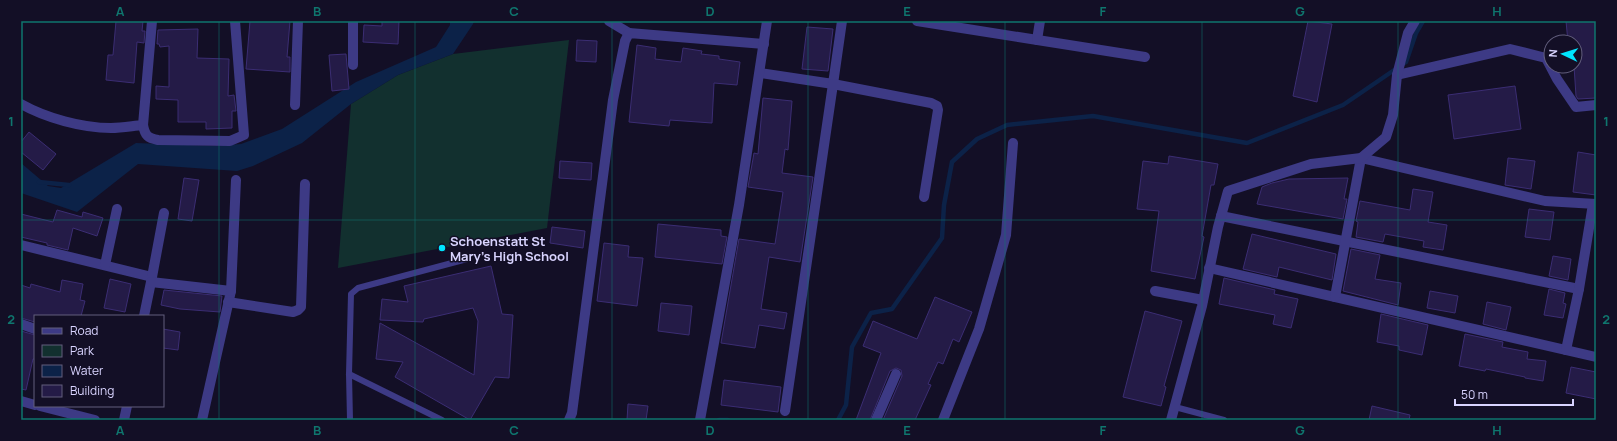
<svg xmlns="http://www.w3.org/2000/svg" width="1617" height="441" font-family="Manrope,sans-serif">
  <rect width="100%" height="100%" fill="#130f26"/>
  <!-- green -->
  <polygon fill="#12302f" points="569,40 547,228 338,268 351,104 398,75 453,54"/>
  <!-- water -->
  <polygon fill="#0c2248" points="450,21 474,21 473,24 453,54 398,75 351,104 302,143 253,166 237,171 138,164 77,212 21,193 21,163 48,186 61,188 136,143 214,146 241,144 282,129 356,82 436,47 450,25"/>
  <g fill="none" stroke-linecap="round" stroke-linejoin="round">
    <!-- stream -->
    <g stroke="#0c2248" stroke-width="4.5">
      <polyline points="39,182 69,185"/>
      <polyline points="719,420 728,420"/>
      <polyline points="838,420 846,405 852,347 871,313 892,309 942,238 944,205 952,162 977,139 1007,125 1093,116 1247,143 1343,105 1406,62 1416,33 1423,21"/>
    </g>
  </g>
  <!-- building -->
  <g fill="#241b47" stroke="#3b2d73">
    <polygon points="116,21 143,21 142,31 145,31 144,43 137,42 134,83 106,80 108,55 113,55"/>
    <polygon points="250,21 290,21 287,57 290,57 290,72 246,69"/>
    <polygon points="382,21 399,21 398,44 363,42 364,25 382,26"/>
    <polygon points="1308,21 1332,24 1317,102 1293,96"/>
    <polygon points="1566,21 1596,21 1596,98 1578,99 1576,96 1574,66 1575,42 1568,42"/>
    <polygon points="807,27 833,29 828,71 802,69"/>
    <polygon points="198,29 197,58 229,59 228,96 234,95 236,111 232,111 232,128 206,129 206,122 178,122 178,100 156,99 156,86 169,87 169,46 160,47 159,44 157,44 158,30"/>
    <polygon points="577,40 597,41 596,62 576,61"/>
    <polygon points="637,45 656,48 655,59 681,62 683,48 702,51 701,54 719,56 719,59 740,62 737,85 714,83 712,123 670,120 669,126 629,122"/>
    <polygon points="346,54 349,89 332,91 329,55"/>
    <polygon points="1515,86 1521,129 1454,139 1448,95"/>
    <polygon points="763,98 792,101 788,150 785,149 782,173 813,177 800,262 769,257 761,309 787,313 784,329 759,325 755,348 721,343 739,239 775,244 783,192 748,187 754,153 758,154"/>
    <polygon points="29,132 56,154 43,170 21,152 21,142"/>
    <polygon points="1578,152 1596,155 1596,195 1573,192"/>
    <polygon points="1169,156 1218,164 1214,185 1211,185 1202,236 1204,237 1195,279 1151,271 1159,211 1137,209 1143,161 1168,164"/>
    <polygon points="1508,158 1535,161 1531,189 1505,185"/>
    <polygon points="560,161 592,163 591,180 559,178"/>
    <polygon points="184,178 199,180 192,221 178,219"/>
    <polygon points="1348,178 1344,199 1347,199 1343,219 1257,204 1262,187 1272,183 1289,179"/>
    <polygon points="1413,189 1433,192 1428,222 1447,225 1443,250 1423,247 1424,241 1385,234 1383,242 1356,237 1358,222 1356,221 1360,201 1410,210"/>
    <polygon points="1529,209 1554,212 1550,240 1525,237"/>
    <polygon points="57,210 82,217 83,212 103,218 97,236 73,228 68,250 47,245 47,243 21,237 21,214 53,222"/>
    <polygon points="658,224 721,230 721,236 727,237 722,264 655,257"/>
    <polygon points="552,227 585,231 583,248 550,243"/>
    <polygon points="1252,234 1336,254 1332,280 1279,267 1277,277 1243,269"/>
    <polygon points="604,243 629,246 628,257 643,258 637,306 597,301"/>
    <polygon points="1351,249 1380,255 1375,279 1401,283 1398,305 1343,291"/>
    <polygon points="1553,256 1571,259 1568,280 1549,276"/>
    <polygon points="491,266 502,314 513,315 509,378 495,377 470,420 395,377 403,362 376,359 380,323 474,375 478,321 473,308 424,319 423,322 380,320 382,299 408,302 404,286"/>
    <polygon points="1224,278 1275,290 1274,294 1298,299 1291,328 1273,324 1275,315 1219,304"/>
    <polygon points="110,279 131,284 125,312 104,308"/>
    <polygon points="62,280 83,284 80,300 85,301 81,316 35,316 35,322 21,318 21,285 30,288 31,284 60,292"/>
    <polygon points="1549,289 1565,293 1563,303 1566,304 1563,318 1544,315"/>
    <polygon points="164,290 222,296 220,312 180,309 161,305"/>
    <polygon points="1430,291 1458,296 1455,313 1427,308"/>
    <polygon points="935,297 972,312 959,342 953,339 943,364 938,362 928,384 931,385 915,420 883,420 902,376 901,370 896,368 890,371 870,420 856,420 881,353 863,346 873,321 917,339"/>
    <polygon points="1487,302 1511,307 1506,330 1483,324"/>
    <polygon points="661,303 692,306 689,335 658,331"/>
    <polygon points="1145,311 1182,321 1164,386 1166,387 1161,406 1123,397"/>
    <polygon points="1381,314 1428,325 1422,355 1399,350 1399,346 1377,342"/>
    <polygon points="163,329 180,332 178,350 163,348"/>
    <polygon points="21,331 35,335 35,359 33,359 26,390 21,389"/>
    <polygon points="1465,334 1503,342 1502,347 1528,352 1527,359 1546,361 1543,381 1525,378 1525,377 1486,369 1485,371 1459,366"/>
    <polygon points="1571,367 1596,372 1596,399 1566,393"/>
    <polygon points="724,380 781,387 778,412 721,405"/>
    <polygon points="628,404 648,406 646,420 627,420"/>
    <polygon points="1372,406 1410,415 1409,420 1369,420"/>
  </g>
  <g fill="none" stroke-linecap="round" stroke-linejoin="round">
    <!-- service -->
    <g stroke="#3d3a85" stroke-width="6">
      <polyline points="349,374 442,420"/>
      <polyline points="1175,407 1224,420"/>
      <polyline points="350,420 349,374 351,294 358,288 467,259"/>
    </g>
    <!-- minor -->
    <g stroke="#3d3a85" stroke-width="10">
      <polyline points="609,21 629,33"/>
      <polyline points="917,21 1145,57"/>
      <polyline points="1037,40 1040,21"/>
      <polyline points="353,65 353,21"/>
      <polyline points="760,73 833,84 842,21"/>
      <polyline points="1397,75 1510,49 1546,58 1557,79 1576,107 1596,105"/>
      <path d="M21 104C46 118 82 128 111 128 122 128 132 126 143 125L152 21"/>
      <polyline points="295,105 298,21"/>
      <path d="M143 125C145 136 148 138 158 140L230 141 244 135 235 21"/>
      <polyline points="1221,216 1579,289"/>
      <polyline points="21,245 152,277 144,316"/>
      <polyline points="105,265 117,209"/>
      <polyline points="1209,268 1596,357"/>
      <polyline points="152,277 164,213"/>
      <polyline points="151,282 231,291 202,420"/>
      <polyline points="231,291 236,180"/>
      <polyline points="1155,291 1203,300"/>
      <polyline points="1335,297 1361,158 1545,201 1596,204"/>
      <polyline points="228,302 293,312 298,310 301,307 305,184"/>
      <polyline points="21,324 35,329"/>
      <polyline points="1566,350 1579,289 1593,204"/>
      <polyline points="21,401 35,405"/>
      <polyline points="40,406 95,420"/>
      <polyline points="785,411 833,84 931,103 937,106 938,110 924,197"/>
      <polyline points="124,420 127,406"/>
      <polyline points="569,420 572,413 613,100 625,41 629,33 764,44"/>
      <polyline points="700,420 739,205 767,21"/>
      <polyline points="876,420 896,374"/>
      <polyline points="943,420 979,329 1006,235 1013,143"/>
    </g>
    <!-- tertiary -->
    <polyline stroke="#3d3a85" stroke-width="10" points="1171,420 1202,306 1218,227 1228,191 1311,164 1361,158 1386,137 1393,115 1397,75 1408,33 1415,21"/>
  </g>
  <!-- grid -->
  <path fill="none" stroke="#0f766e" stroke-width="1" stroke-opacity="0.55" d="M219 21V420M415 21V420M612 21V420M808 21V420M1005 21V420M1202 21V420M1398 21V420M21 220H1596"/>
  <!-- markers -->
  <circle fill="#00e5ff" stroke="#130f26" stroke-width="1.5" cx="442" cy="248" r="4"/>
  <g text-anchor="middle" stroke-width="3" stroke-linejoin="round" paint-order="stroke">
    <!-- poi labels -->
    <g font-size="13" font-weight="bold" fill="#d9d4ff" stroke="#130f26" text-anchor="start">
      <text x="450" y="246">Schoenstatt St<tspan x="450" dy="15">Mary's High School</tspan></text>
    </g>
  </g>
  <!-- border -->
  <rect width="1617" height="441" fill="none" stroke="#130f26" stroke-width="44"/>
  <!-- legend -->
  <rect x="34" y="315" width="130" height="92" fill="#130f26" stroke="#625e7d"/>
  <rect x="42" y="328" width="20" height="6" fill="#3d3a85" stroke="#625e7d"/>
  <text x="70" y="335" font-size="12" fill="#d9d4ff">Road</text>
  <rect x="42" y="345" width="20" height="12" fill="#12302f" stroke="#625e7d"/>
  <text x="70" y="355" font-size="12" fill="#d9d4ff">Park</text>
  <rect x="42" y="365" width="20" height="12" fill="#0c2248" stroke="#625e7d"/>
  <text x="70" y="375" font-size="12" fill="#d9d4ff">Water</text>
  <rect x="42" y="385" width="20" height="12" fill="#241b47" stroke="#625e7d"/>
  <text x="70" y="395" font-size="12" fill="#d9d4ff">Building</text>
  <!-- north arrow -->
  <g transform="translate(1563 54) rotate(274)"><circle r="19" fill="#130f26" stroke="#625e7d"/>
  <path d="M0-3L7 15L0 10L-7 15Z" fill="#00e5ff"/>
  <text y="-6" font-size="11" font-weight="bold" text-anchor="middle" fill="#d9d4ff">N</text>
  </g>
  <!-- scale -->
  <path d="M1455 399v6h118v-6" fill="none" stroke="#d9d4ff" stroke-width="2"/>
  <text x="1461" y="399" font-size="12" fill="#d9d4ff" stroke="#130f26" stroke-width="3" paint-order="stroke">50 m</text>
  <rect x="22" y="22" width="1573" height="397" fill="none" stroke="#0f766e" stroke-width="1.5"/>
  <g font-size="13" text-anchor="middle" font-weight="bold" fill="#0f766e">
    <text x="120" y="16">A</text>
    <text x="317" y="16">B</text>
    <text x="514" y="16">C</text>
    <text x="710" y="16">D</text>
    <text x="907" y="16">E</text>
    <text x="1103" y="16">F</text>
    <text x="1300" y="16">G</text>
    <text x="1497" y="16">H</text>
    <text x="11" y="126">1</text>
    <text x="1606" y="126">1</text>
    <text x="11" y="324">2</text>
    <text x="1606" y="324">2</text>
    <text x="120" y="435">A</text>
    <text x="317" y="435">B</text>
    <text x="514" y="435">C</text>
    <text x="710" y="435">D</text>
    <text x="907" y="435">E</text>
    <text x="1103" y="435">F</text>
    <text x="1300" y="435">G</text>
    <text x="1497" y="435">H</text>
  </g>
</svg>
